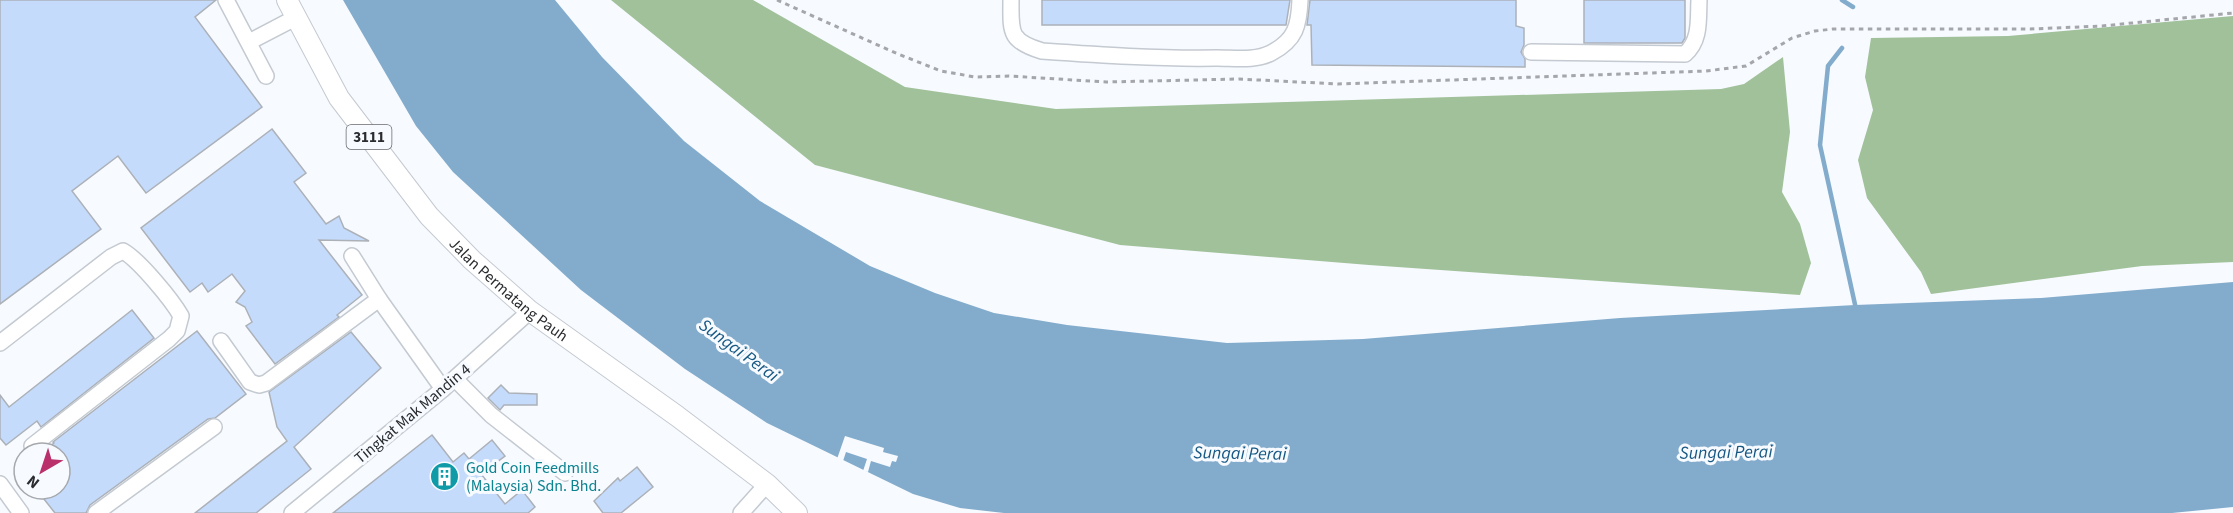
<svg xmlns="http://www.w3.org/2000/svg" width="2233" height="513" font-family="'Source Sans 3',sans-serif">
  <rect width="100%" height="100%" fill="#f7faff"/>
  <!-- forest -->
  <g fill="#a0c19a">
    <polygon points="611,0 753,0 905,87 1056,109 1721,89 1744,84 1783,57 1790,132 1782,192 1800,224 1811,263 1800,295 1369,265 1120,245 815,165"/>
    <polygon points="2233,16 2233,262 2142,266 1931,294 1921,272 1867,198 1858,160 1873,110 1865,77 1871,38 2008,36"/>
  </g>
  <!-- water -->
  <polygon fill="#83accc" points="343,0 555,0 602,57 684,141 760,201 870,266 935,293 994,313 1067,325 1227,343 1363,339 1620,318 1855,305 2041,298 2233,282 2233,507 2172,513 1004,513 960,508 913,494 767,423 685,369 581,290 453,172 416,126"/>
  <!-- pier -->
  <polygon fill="#f7faff" points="845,436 884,448 883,452 898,456 896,462 892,461 890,467 871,461 868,472 863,471 867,459 846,452 843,461 837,459"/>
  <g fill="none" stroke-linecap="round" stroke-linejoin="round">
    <!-- stream -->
    <g stroke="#83accc" stroke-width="4.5">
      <polyline points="1842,0 1853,7"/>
      <polyline points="1842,48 1828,66 1820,145 1856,309"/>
    </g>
  </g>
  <!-- building -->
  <g fill="#c5dbfc" stroke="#acb1b8" stroke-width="1.5">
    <polygon points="0,0 216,0 195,17 262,107 146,193 118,156 72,191 101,229 0,304"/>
    <polygon points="1042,0 1290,0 1286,25 1042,25"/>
    <polygon points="1310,0 1516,0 1516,26 1524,28 1524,45 1521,52 1525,59 1525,67 1312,65 1311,25 1307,25"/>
    <polygon points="1584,0 1685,0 1685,38 1682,43 1584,43"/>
    <polygon points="272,129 306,173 294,182 326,224 339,216 344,228 369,241 319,240 362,295 337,315 339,317 275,364 246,326 252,322 245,307 236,302 245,291 232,274 208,292 202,283 190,292 141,228"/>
    <polygon points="132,310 154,338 41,427 37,421 6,445 0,438 0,395 9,407"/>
    <polygon points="197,331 246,394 215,418 208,419 90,505 86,513 55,513 36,489 60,489 60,453 42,453 54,443 53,442"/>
    <polygon points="351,332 381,368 294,447 311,469 256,513 195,513 287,441 277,427 269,392"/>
    <polygon points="501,385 509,393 537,394 537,405 504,405 500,410 488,398"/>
    <polygon points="432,435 453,462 464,453 469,459 492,440 505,456 481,474 505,504 522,490 535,507 528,513 333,513"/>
    <polygon points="637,467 653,487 621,513 603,513 594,501 618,478 620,481"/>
  </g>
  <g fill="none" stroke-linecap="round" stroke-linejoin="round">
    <defs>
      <g id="minor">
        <polyline points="226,0 266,76"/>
        <path d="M1011 0C1011 31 1008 41 1042 51 1100 55 1158 59 1217 58 1235 58 1255 61 1271 53 1296 40 1299 25 1300 0"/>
        <polyline points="249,42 295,18"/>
        <path d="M1531 52 1685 54C1701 40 1698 19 1699 0"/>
        <polyline points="352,256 379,299 443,389"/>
        <polyline points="221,341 250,382 259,385 266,383 379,299"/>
        <path d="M0 343 111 257 123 251C139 260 172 300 181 316L177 331 169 339 32 446"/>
        <polyline points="455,379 491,415 565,473"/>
        <polyline points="0,484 21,513"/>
        <polyline points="96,513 214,427"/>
        <polyline points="292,513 443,389 530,311"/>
        <polyline points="741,513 767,484"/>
      </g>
      <g id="major">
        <path id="s1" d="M287 0 339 98 429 216 472 260 530 311 677 416 767 484 797 513"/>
      </g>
    </defs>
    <!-- minor casing -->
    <use href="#minor" stroke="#c4cad1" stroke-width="18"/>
    <!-- major casing -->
    <use href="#major" stroke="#c4cad1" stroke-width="22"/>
    <!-- path -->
    <polyline stroke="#a4a6ab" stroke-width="3" stroke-dasharray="4.5 4.5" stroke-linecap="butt" points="777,0 898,54 941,71 975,77 1009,76 1106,82 1239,79 1338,84 1706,71 1746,66 1792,38 1815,31 1833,29 2030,29 2102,26 2233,13"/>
    <!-- minor -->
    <use href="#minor" stroke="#fff" stroke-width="15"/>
    <!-- major -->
    <use href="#major" stroke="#fff" stroke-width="20"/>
  </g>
  <!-- icons -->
  <defs>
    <symbol id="building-disc" viewBox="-11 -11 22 22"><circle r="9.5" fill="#0f9aa8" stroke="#f7faff"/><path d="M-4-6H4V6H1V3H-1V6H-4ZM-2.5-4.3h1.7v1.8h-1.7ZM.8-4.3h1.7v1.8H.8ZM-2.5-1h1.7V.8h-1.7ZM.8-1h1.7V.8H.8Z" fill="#fff"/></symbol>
  </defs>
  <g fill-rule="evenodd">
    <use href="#building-disc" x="428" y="460" width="33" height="33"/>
  </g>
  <g text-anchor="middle" stroke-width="6" stroke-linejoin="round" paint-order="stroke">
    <!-- shield labels -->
    <rect fill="#f7faff" stroke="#686a6d" stroke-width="1.5" x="346.5" y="125" width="45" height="24" rx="4.5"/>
    <g font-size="15" font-weight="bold" fill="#2a2c2f">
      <text x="369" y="142">3111</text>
    </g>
    <!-- street labels -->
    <g font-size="16" fill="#2a2c2f" stroke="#f7faff">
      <text dy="6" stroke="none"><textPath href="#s1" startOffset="368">Jalan Permatang Pauh</textPath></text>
      <text transform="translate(412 413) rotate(-40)" y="6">Tingkat Mak Mandin 4</text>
    </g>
    <!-- culture labels -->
    <g font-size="16" fill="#0d838f" stroke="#f7faff" text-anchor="start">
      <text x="466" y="473">Gold Coin Feedmills<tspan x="466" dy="18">(Malaysia) Sdn. Bhd.</tspan></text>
    </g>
    <!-- water labels -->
    <g font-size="18" font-style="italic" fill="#175883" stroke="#f7faff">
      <text transform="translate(739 350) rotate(36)" y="6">Sungai Perai</text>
      <text transform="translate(1726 452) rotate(-1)" y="6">Sungai Perai</text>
      <text transform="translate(1240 453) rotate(1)" y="6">Sungai Perai</text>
    </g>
  </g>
  <!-- north arrow -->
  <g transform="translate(42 471) rotate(219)"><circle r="28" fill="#f7faff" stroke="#a5a8ac" stroke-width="1.5"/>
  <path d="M0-4.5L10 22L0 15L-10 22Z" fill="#ba306b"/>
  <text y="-9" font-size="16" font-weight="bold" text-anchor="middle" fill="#2a2c2f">N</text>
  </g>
</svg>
